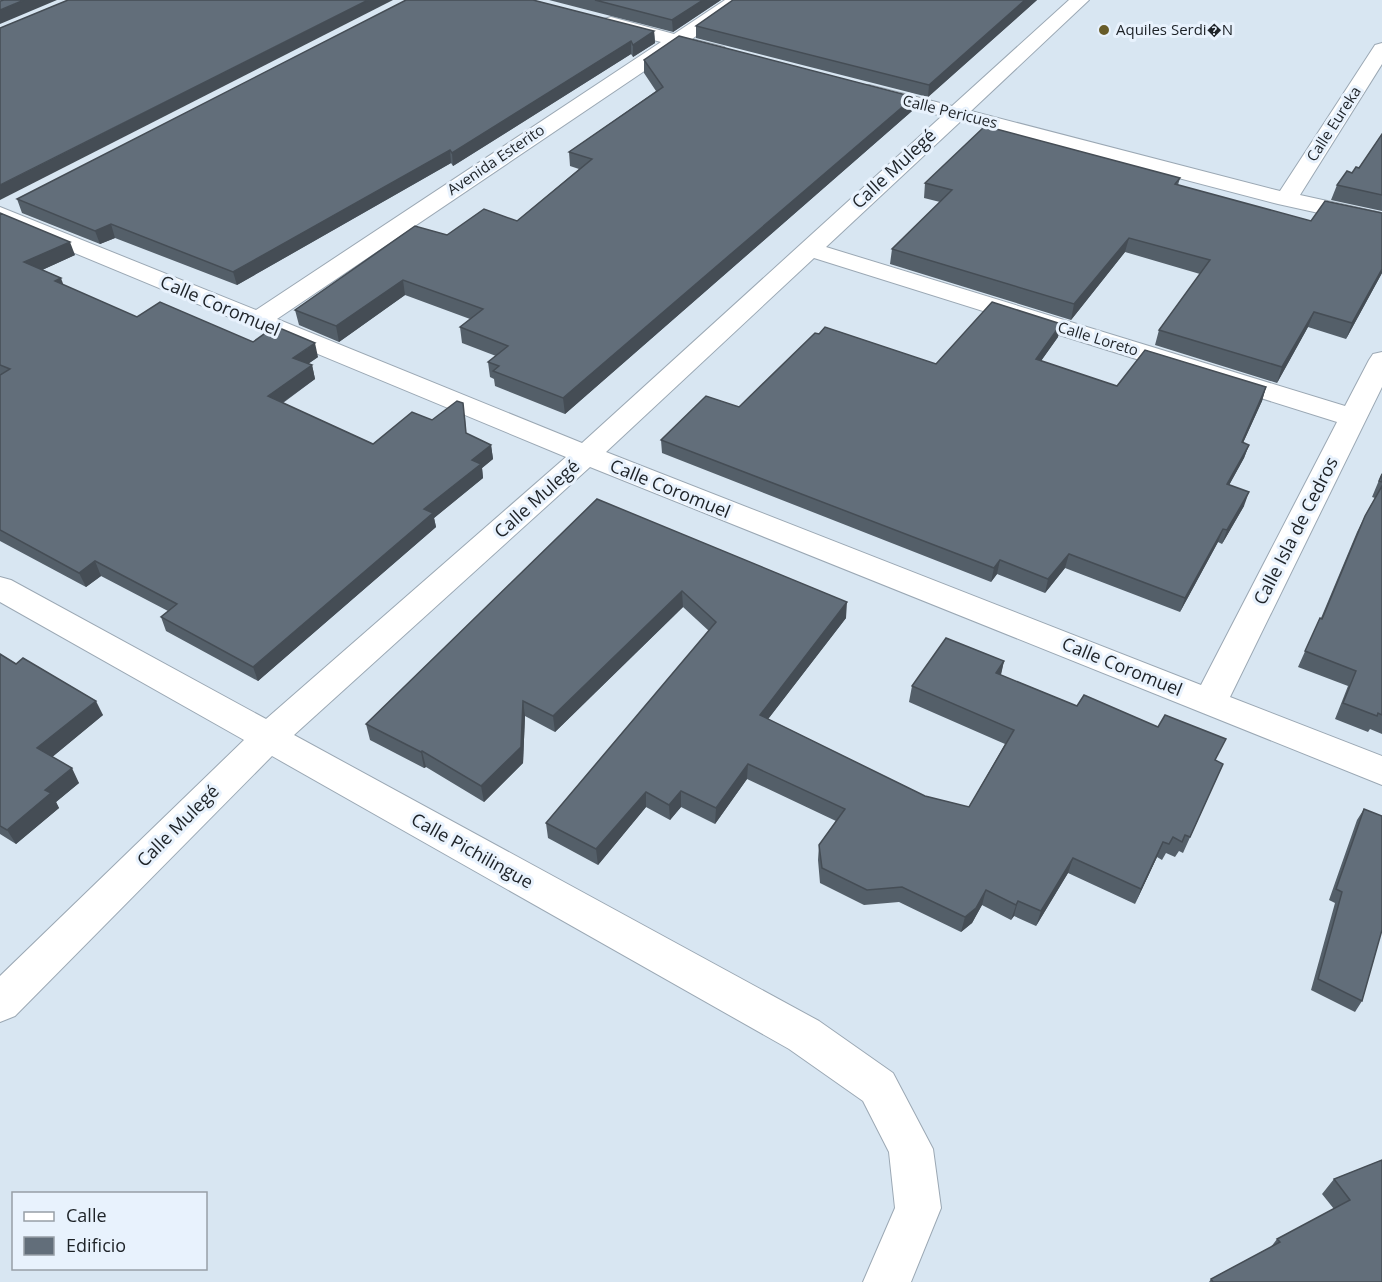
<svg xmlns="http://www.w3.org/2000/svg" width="1382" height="1282" font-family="'Open Sans',sans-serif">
  <rect width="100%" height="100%" fill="#d8e6f2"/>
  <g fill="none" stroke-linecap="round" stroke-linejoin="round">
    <defs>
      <path id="minor" d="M725 0H746L692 39 724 47 727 51 724 55 717 57 680 47 277 319 582 443 942 116 862 95 859 91 862 87 869 85 952 106 1069 0H1089L971 111 1280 191 1375 45 1382 43V64L1300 195 1382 213V227L1278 204 961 121 826 247 1345 406 1369 360 1373 354 1382 352V387L1230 697 1382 756V785L590 467 294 735 819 1021 893 1073 933 1149 941 1208 911 1282H863L895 1208 889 1152 863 1101 789 1049 272 756 15 1016 0 1022V976L244 740 0 602V577L11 580 266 719 566 457 0 222V207L256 310 661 42 604 27 602 23 604 19 611 17 674 34ZM814 258 1337 422 1201 685 606 452Z"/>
    </defs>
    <!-- minor casing -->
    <use href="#minor" stroke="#9ba8b4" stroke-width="2"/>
    <!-- minor -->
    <use href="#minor" fill="#fff" fill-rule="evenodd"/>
  </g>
  <!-- wall -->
  <g fill="#545f69">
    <polygon points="549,0 721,0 673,32"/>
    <polygon points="733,0 1037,0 928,97 696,38 696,26"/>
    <polygon points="654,31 655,43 633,57 631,54 453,166 451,163 237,285 115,238 100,244 22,213 17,199"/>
    <polygon points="644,60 912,111 565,414 495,386 494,379 490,377 488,362 496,356 462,343 460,327 470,319 405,295 339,342 299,325 295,310 447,235 517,221 579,169 570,166 569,152 656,91 644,73"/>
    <polygon points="1382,134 1382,211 1331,200 1337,185 1359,168"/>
    <polygon points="1180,178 1178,185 1382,273 1346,339 1308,327 1277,383 1155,345 1159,330 1200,274 1125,252 1071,320 890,264 892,249 940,202 924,198 925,183"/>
    <polygon points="0,213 75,255 42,270 63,285 137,317 318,357 308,364 312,365 315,379 283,403 373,444 432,420 465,417 466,434 491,445 493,459 482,468 483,478 434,518 436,527 258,681 166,631 161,617 168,611 101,576 86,587 0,541"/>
    <polygon points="1058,337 1041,361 1117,386 1266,387 1262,401 1243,443 1249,445 1244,458 1229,485 1244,506 1222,544 1218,542 1180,612 1065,568 1045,593 997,574 991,582 662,453 661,440 739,407"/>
    <polygon points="1382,473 1382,734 1370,729 1368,732 1335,719 1348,686 1298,667 1320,618 1321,618 1357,532 1365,516 1375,498 1372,497"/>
    <polygon points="597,499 846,618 768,719 925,796 969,807 1005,744 909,702 912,686 1004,661 1001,675 1077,706 1223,764 1183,853 1179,851 1175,857 1166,853 1162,860 1157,857 1135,904 1068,873 1036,926 1014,916 1011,920 982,905 972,923 961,932 899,902 864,905 820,883 818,860 819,845 836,821 747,779 715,824 681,807 670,820 646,807 598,865 548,838 546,823 709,631 683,607 555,732 525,716 523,763 484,802 426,767 424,768 370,740 366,724"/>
    <polygon points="0,654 103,715 52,757 79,783 56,802 59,808 16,844 0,834"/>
    <polygon points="1364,809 1362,1001 1355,1012 1311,990 1335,903 1329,900 1357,820"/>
    <polygon points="1382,1160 1382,1282 1209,1282 1211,1279 1271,1247 1277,1239 1334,1209 1322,1194 1334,1179"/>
  </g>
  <!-- shaded-wall -->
  <g fill="#454d55">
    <polygon points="24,0 57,0 0,24 0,10"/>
    <polygon points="368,0 393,0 0,200 0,185"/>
    <polygon points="703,0 721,0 673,32 672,20"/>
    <polygon points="1025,0 1037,0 928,97 929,85"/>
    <polygon points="654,31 655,43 633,57 633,45"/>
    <polygon points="631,41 631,54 453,166 452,153"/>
    <polygon points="914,97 912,111 565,414 563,398"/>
    <polygon points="450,150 451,163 237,285 233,272"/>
    <polygon points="111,224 115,238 100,244 95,231"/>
    <polygon points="1129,238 1125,252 1071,320 1074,304"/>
    <polygon points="70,242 75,255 29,276 24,262"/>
    <polygon points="1382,269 1382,273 1346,339 1352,323"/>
    <polygon points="61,278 66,292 55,281"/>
    <polygon points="403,280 405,295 339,342 336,326"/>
    <polygon points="1314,312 1308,327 1277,383 1282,367"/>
    <polygon points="1061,324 1058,337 1033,372 1036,359"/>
    <polygon points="315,343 318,357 296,372 293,358"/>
    <polygon points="312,365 315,379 272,410 268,396"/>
    <polygon points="1266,387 1262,401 1237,456 1242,442"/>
    <polygon points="491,445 493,459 482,468 483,478 434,518 436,527 258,681 253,667 424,509 472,460"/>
    <polygon points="1249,445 1244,458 1222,498 1227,484"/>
    <polygon points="1249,492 1244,506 1222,544 1227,530"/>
    <polygon points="1223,529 1218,542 1180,612 1185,598"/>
    <polygon points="1069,554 1065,568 1045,593 1048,579"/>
    <polygon points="1000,560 997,574 991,582 994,568"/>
    <polygon points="95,561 101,576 86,587 79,573"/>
    <polygon points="682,591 683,607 555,732 553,716"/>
    <polygon points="847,602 846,618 759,731 760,715"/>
    <polygon points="1004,661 1000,677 996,673"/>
    <polygon points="96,701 103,715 45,763 37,748"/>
    <polygon points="523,701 525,716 523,763 484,802 481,786"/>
    <polygon points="422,751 426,767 424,768 421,752"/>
    <polygon points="748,764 747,779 715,824 716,808"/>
    <polygon points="72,768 79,783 56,802 59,808 16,844 7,830 45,790"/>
    <polygon points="681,791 681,807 670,820 669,805"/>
    <polygon points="646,792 646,807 598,865 596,849"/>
    <polygon points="1163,842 1157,857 1135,904 1141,889"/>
    <polygon points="1073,858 1068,873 1036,926 1041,911"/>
    <polygon points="986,890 982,905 972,923 961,932 965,917"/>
    <polygon points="1018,901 1014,916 1011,920 1016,905"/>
  </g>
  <!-- building -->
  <g fill="#626e7a" stroke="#454d55" stroke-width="1.5">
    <polygon points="4,0 24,0 0,10 0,1"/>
    <polygon points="68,0 368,0 0,185 0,28"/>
    <polygon points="406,0 533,0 654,31 633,45 631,41 452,153 450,150 233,272 111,224 95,231 17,199"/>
    <polygon points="595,0 703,0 672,20"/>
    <polygon points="733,0 1025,0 929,85 696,26"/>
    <polygon points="679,36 914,97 563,398 493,371 499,366 488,362 508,346 460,327 483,309 403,280 336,326 295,310 415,226 447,235 484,209 517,221 592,159 569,152 663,87 644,60"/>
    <polygon points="985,126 1180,178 1175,184 1311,221 1325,201 1382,213 1382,269 1352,323 1314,312 1282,367 1159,330 1210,260 1129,238 1074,304 892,249 952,190 925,183"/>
    <polygon points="1382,134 1382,195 1337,185 1347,171 1352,173 1356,167 1359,168"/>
    <polygon points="0,213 70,242 24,262 61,278 55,281 137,317 160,302 253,342 275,326 315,343 293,358 312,365 268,396 373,444 412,412 432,420 457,401 463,403 466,433 491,445 472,460 481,464 424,509 433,513 253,667 161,617 177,604 95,561 79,573 0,530 0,375 10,369 0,365"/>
    <polygon points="992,302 1061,324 1036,359 1117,386 1145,350 1266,387 1242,442 1249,445 1227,484 1249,492 1227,530 1223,529 1185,598 1069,554 1048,579 1000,560 994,568 661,440 706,396 739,407 815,333 819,334 825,327 936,364"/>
    <polygon points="1382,474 1382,482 1379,481"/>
    <polygon points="1382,486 1382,715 1378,713 1377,716 1343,703 1356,671 1305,651 1320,618 1322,619 1365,516"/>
    <polygon points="597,499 847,602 760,715 925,796 969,807 1014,730 912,686 946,638 1004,661 996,673 1077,706 1084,695 1158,727 1165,715 1226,739 1215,760 1223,764 1190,837 1185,835 1182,842 1173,837 1169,844 1163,842 1141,889 1073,858 1041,911 1018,901 1016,905 986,890 976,908 965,917 902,887 867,890 822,868 819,845 845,809 748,764 716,808 681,791 669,805 646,792 596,849 546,823 716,622 682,591 553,716 523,701 521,747 481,786 422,751 421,752 366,724"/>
    <polygon points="0,654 16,664 23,658 96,701 37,748 72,768 45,790 51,793 7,830 0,826"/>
    <polygon points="1364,809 1382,816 1382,930 1362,1001 1318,979 1342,892 1336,889"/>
    <polygon points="1382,1160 1382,1282 1213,1282 1211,1279 1280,1242 1277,1239 1350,1200 1334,1179"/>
  </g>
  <!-- markers -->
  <circle fill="#685c29" stroke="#e8f2fd" stroke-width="2" cx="1104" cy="30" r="6"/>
  <g text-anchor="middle" stroke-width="6" stroke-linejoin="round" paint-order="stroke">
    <!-- far-poi labels -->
    <g font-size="15" fill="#1d2227" stroke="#e8f2fd" text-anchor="start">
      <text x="1116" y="35">Aquiles Serdi�N</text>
    </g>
    <!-- far-street labels -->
    <g font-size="15" fill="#1d2227" stroke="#e8f2fd">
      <text transform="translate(950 112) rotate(14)" y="5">Calle Pericues</text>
      <text transform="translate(1334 124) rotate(-57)" y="5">Calle Eureka</text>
      <text transform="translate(496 160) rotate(-34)" y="5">Avenida Esterito</text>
      <text transform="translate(1098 339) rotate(17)" y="5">Calle Loreto</text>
    </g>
    <!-- street labels -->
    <g font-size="18" fill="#1d2227" stroke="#e8f2fd">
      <text transform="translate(894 169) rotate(-43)" y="6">Calle Mulegé</text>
      <text transform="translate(220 306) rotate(23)" y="6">Calle Coromuel</text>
      <text transform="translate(670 489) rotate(22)" y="6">Calle Coromuel</text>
      <text transform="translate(537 499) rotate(-42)" y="6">Calle Mulegé</text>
      <text transform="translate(1296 531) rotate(-63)" y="6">Calle Isla de Cedros</text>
      <text transform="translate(1122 667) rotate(22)" y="6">Calle Coromuel</text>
      <text transform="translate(178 826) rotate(-45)" y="6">Calle Mulegé</text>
      <text transform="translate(472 851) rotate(29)" y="6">Calle Pichilingue</text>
    </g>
  </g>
  <!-- legend -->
  <rect x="12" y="1192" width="195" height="78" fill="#e8f2fd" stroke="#979fa7" stroke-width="1.5"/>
  <rect x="24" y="1212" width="30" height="9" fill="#ffffff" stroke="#979fa7" stroke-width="1.5"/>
  <text x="66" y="1222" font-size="18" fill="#1d2227">Calle</text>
  <rect x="24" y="1237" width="30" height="18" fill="#626e7a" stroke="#979fa7" stroke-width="1.5"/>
  <text x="66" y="1252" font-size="18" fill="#1d2227">Edificio</text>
</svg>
